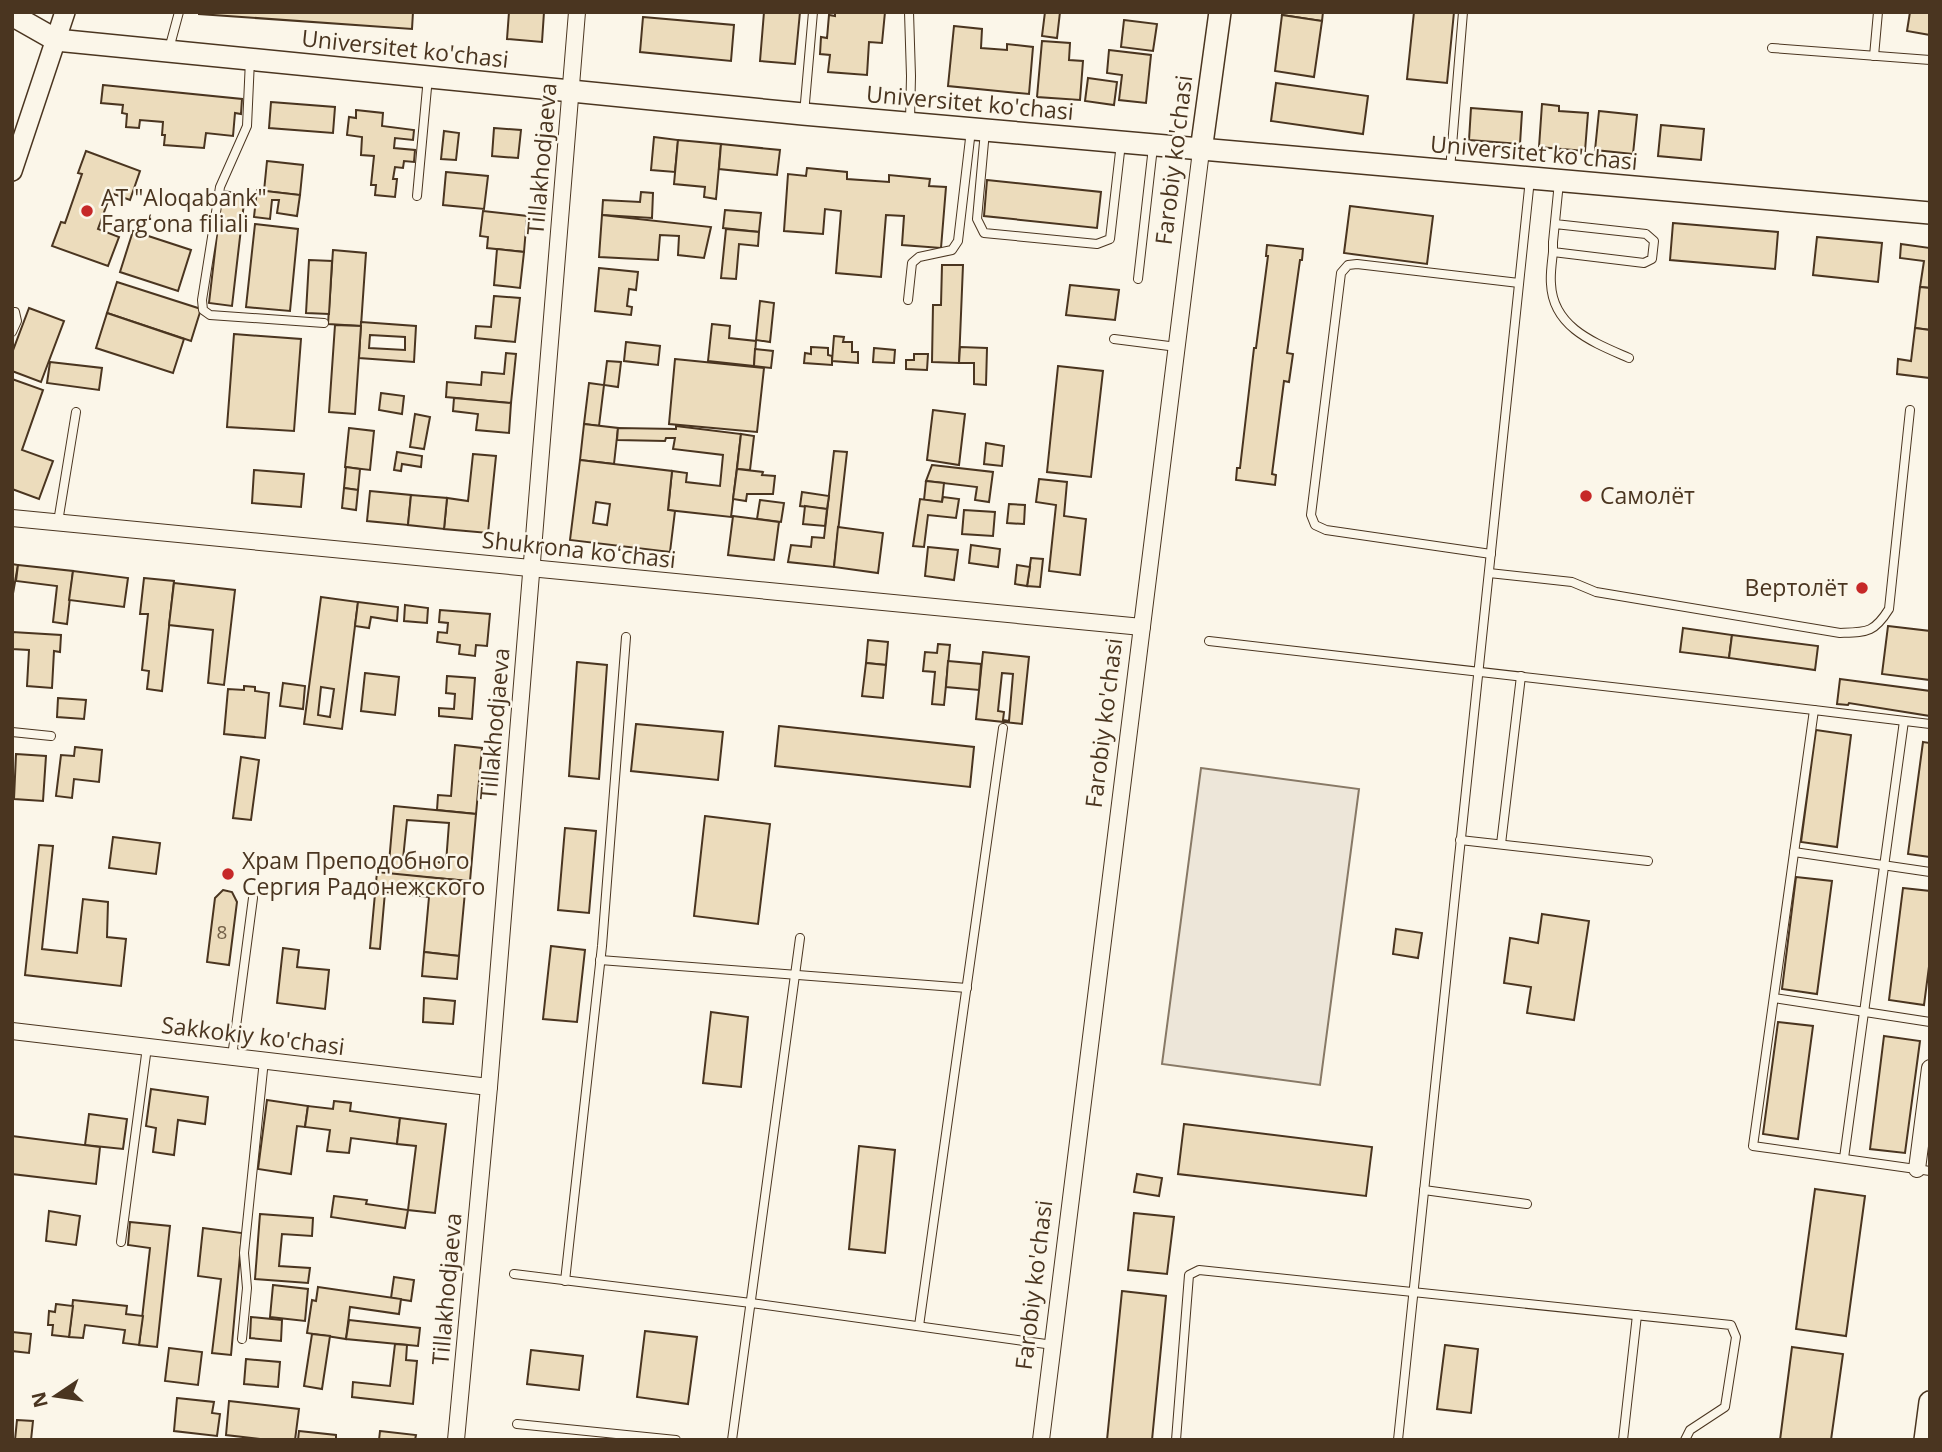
<svg xmlns="http://www.w3.org/2000/svg" width="1942" height="1452" font-family="'Open Sans',sans-serif">
  <rect width="100%" height="100%" fill="#fbf6e9"/>
  <!-- green -->
  <polygon fill="#ede6d9" stroke="#887966" stroke-width="2" points="1201,768 1359,789 1320,1085 1162,1064"/>
  <!-- building -->
  <g fill="#ecdcbc" stroke="#4a3520" stroke-width="2" fill-rule="evenodd">
    <polygon points="199,12 413,12 412,29 199,14"/>
    <polygon points="509,12 544,12 542,42 507,39"/>
    <polygon points="764,12 800,12 795,64 760,61"/>
    <polygon points="835,12 885,12 882,43 869,42 867,75 828,72 830,55 820,54 821,37 827,38 829,15 835,16"/>
    <polygon points="1045,12 1060,12 1057,38 1042,36"/>
    <polygon points="1283,12 1323,12 1322,21 1282,15"/>
    <polygon points="1414,12 1454,12 1447,83 1407,79"/>
    <polygon points="1910,12 1930,12 1930,35 1907,31"/>
    <polygon points="1282,15 1322,21 1314,77 1275,71"/>
    <polygon points="643,17 734,25 731,61 640,52"/>
    <polygon points="1124,20 1157,24 1153,51 1121,47"/>
    <polygon points="954,26 982,29 981,48 1007,50 1007,44 1033,47 1029,94 948,86"/>
    <polygon points="1042,41 1070,43 1069,60 1083,61 1080,100 1037,97"/>
    <polygon points="1109,50 1151,55 1146,103 1119,100 1122,75 1107,73"/>
    <polygon points="1088,78 1117,82 1114,105 1085,101"/>
    <polygon points="1276,83 1368,96 1363,134 1271,121"/>
    <polygon points="103,85 242,99 241,114 235,113 233,136 206,133 204,148 164,145 165,135 162,135 163,122 140,120 139,128 126,127 127,114 122,113 123,105 101,103"/>
    <polygon points="271,102 335,107 333,133 269,128"/>
    <polygon points="1542,104 1559,106 1559,111 1588,113 1585,151 1539,147"/>
    <polygon points="1471,108 1522,112 1520,144 1469,140"/>
    <polygon points="356,110 383,113 382,126 414,130 413,140 395,138 394,148 415,150 414,162 404,161 403,168 395,167 393,179 397,179 395,197 375,195 376,185 371,185 374,156 361,155 362,137 347,135 349,117 356,118"/>
    <polygon points="1599,111 1637,115 1633,154 1595,150"/>
    <polygon points="1661,125 1704,129 1701,160 1658,156"/>
    <polygon points="494,128 521,130 518,158 492,156"/>
    <polygon points="444,131 459,133 456,160 441,159"/>
    <polygon points="654,137 678,140 675,172 651,170"/>
    <polygon points="678,140 721,144 716,199 704,197 705,187 674,184"/>
    <polygon points="721,144 780,150 777,175 719,169"/>
    <polygon points="86,151 140,171 130,200 111,193 98,229 119,237 108,266 52,246 61,222 65,223 82,174 78,173"/>
    <polygon points="267,161 303,165 300,195 264,191"/>
    <polygon points="807,168 847,172 847,179 889,182 889,175 930,179 929,186 946,187 941,248 902,245 904,216 886,215 881,277 836,273 841,211 825,209 823,234 784,231 788,174 806,176"/>
    <polygon points="446,172 488,176 484,209 443,205"/>
    <polygon points="987,180 1101,192 1097,228 984,216"/>
    <polygon points="257,190 300,195 297,216 277,213 279,200 272,200 270,219 254,217"/>
    <polygon points="222,191 245,194 232,306 209,303"/>
    <polygon points="641,192 653,193 652,218 602,215 603,200 640,202"/>
    <polygon points="1350,206 1433,216 1427,264 1344,253"/>
    <polygon points="725,210 761,213 759,232 723,228"/>
    <polygon points="483,211 527,216 524,252 487,248 488,237 480,236"/>
    <polygon points="602,215 711,227 704,258 678,255 679,236 660,235 658,260 599,257"/>
    <polygon points="1673,223 1778,232 1775,269 1670,260"/>
    <polygon points="255,224 298,229 290,311 246,307"/>
    <polygon points="726,229 759,232 758,246 739,244 736,279 721,278"/>
    <polygon points="133,231 191,250 178,291 120,272"/>
    <polygon points="1817,237 1882,243 1878,282 1813,275"/>
    <polygon points="1901,244 1930,248 1930,288 1920,287 1924,261 1900,258"/>
    <polygon points="1267,245 1303,249 1302,260 1300,260 1287,353 1293,354 1289,382 1284,381 1272,474 1276,475 1275,485 1236,480 1237,468 1240,468 1254,348 1256,348 1268,256 1266,256"/>
    <polygon points="497,249 524,252 520,288 494,285"/>
    <polygon points="333,250 366,253 361,326 328,324"/>
    <polygon points="309,260 332,261 329,314 306,313"/>
    <polygon points="942,265 963,265 959,363 932,362 933,305 941,305"/>
    <polygon points="599,268 638,272 636,290 629,289 627,306 632,307 631,315 595,311"/>
    <polygon points="117,282 201,309 191,341 107,313"/>
    <polygon points="1070,285 1119,290 1115,320 1066,315"/>
    <polygon points="1920,287 1930,288 1930,330 1915,328"/>
    <polygon points="494,296 520,298 515,342 475,338 476,326 491,327"/>
    <polygon points="760,301 774,303 770,342 756,340"/>
    <polygon points="29,308 64,321 41,382 12,371 12,353"/>
    <polygon points="107,313 184,339 173,373 96,348"/>
    <path d="M361 322 416 326 414 362 359 358ZM370 335 405 337V350L369 348Z"/>
    <polygon points="712,324 730,326 729,338 756,341 754,366 708,361"/>
    <polygon points="335,325 361,326 355,414 329,412"/>
    <polygon points="1915,328 1930,330 1930,378 1897,374 1898,359 1911,361"/>
    <polygon points="234,334 301,339 294,431 227,427"/>
    <polygon points="834,336 844,337 843,342 852,342 852,352 858,352 858,363 832,361"/>
    <polygon points="626,342 660,346 658,365 624,361"/>
    <polygon points="811,347 828,348 828,355 832,356 832,365 804,363 805,353 811,354"/>
    <polygon points="960,347 987,348 986,385 974,384 974,363 959,363"/>
    <polygon points="874,348 895,350 894,363 873,362"/>
    <polygon points="755,349 773,351 771,368 754,366"/>
    <polygon points="506,353 516,354 511,403 446,397 447,382 481,385 482,372 504,374"/>
    <polygon points="914,354 928,354 927,370 906,369 906,360 914,360"/>
    <polygon points="675,359 764,368 757,432 669,424"/>
    <polygon points="607,361 621,362 618,387 604,385"/>
    <polygon points="50,362 102,368 99,390 47,383"/>
    <polygon points="1058,366 1103,371 1091,477 1047,472"/>
    <polygon points="12,379 43,390 22,450 53,461 39,499 12,489"/>
    <polygon points="589,383 604,385 599,426 584,424"/>
    <polygon points="381,393 404,396 402,414 379,410"/>
    <polygon points="454,398 511,403 509,433 476,430 478,414 453,411"/>
    <polygon points="933,410 965,414 959,465 927,460"/>
    <polygon points="415,414 430,417 424,449 410,447"/>
    <polygon points="584,424 618,428 614,464 580,460"/>
    <polygon points="676,426 741,434 731,517 668,510 672,471 687,473 686,482 720,486 723,455 673,449 675,438 666,438 665,441 617,440 618,428 676,429"/>
    <polygon points="349,428 374,431 370,470 345,467"/>
    <polygon points="741,434 754,436 750,470 737,469"/>
    <polygon points="986,443 1004,446 1002,466 984,464"/>
    <polygon points="834,451 847,452 834,567 788,562 791,545 811,547 812,537 824,538"/>
    <polygon points="397,452 422,456 421,467 402,464 401,471 394,470"/>
    <polygon points="473,454 496,456 488,533 444,529 447,498 468,501"/>
    <path d="M580 460 672 471 668 510 675 511 670 552 570 540ZM596 502 610 504 607 525 593 523Z"/>
    <polygon points="932,465 993,472 989,502 975,500 977,487 926,481"/>
    <polygon points="346,467 360,469 358,490 344,488"/>
    <polygon points="737,469 763,472 762,475 775,476 773,494 747,494 746,501 733,499"/>
    <polygon points="254,470 304,474 301,507 252,503"/>
    <polygon points="1039,479 1067,482 1064,516 1086,519 1080,575 1049,571 1056,505 1036,502"/>
    <polygon points="926,481 944,483 942,502 924,500"/>
    <polygon points="344,488 358,490 356,510 342,508"/>
    <polygon points="370,491 411,495 408,525 367,521"/>
    <polygon points="802,492 829,496 827,509 800,506"/>
    <polygon points="411,495 447,498 444,529 408,525"/>
    <polygon points="943,497 959,499 956,518 928,515 924,547 913,546 920,499 942,502"/>
    <polygon points="760,500 784,503 781,522 757,519"/>
    <polygon points="1009,504 1025,505 1024,524 1007,523"/>
    <polygon points="805,506 827,509 825,526 803,524"/>
    <polygon points="964,510 995,512 993,536 962,534"/>
    <polygon points="733,516 779,522 774,560 728,555"/>
    <polygon points="838,527 883,533 878,573 834,567"/>
    <polygon points="971,545 1000,549 998,567 969,563"/>
    <polygon points="928,547 958,550 954,580 925,576"/>
    <polygon points="1031,558 1043,559 1040,587 1027,586"/>
    <polygon points="12,564 18,565 12,599"/>
    <polygon points="18,565 73,571 67,624 53,622 57,586 16,581"/>
    <polygon points="1017,565 1030,567 1027,586 1015,584"/>
    <polygon points="73,571 128,578 124,607 69,600"/>
    <polygon points="144,578 174,581 162,691 147,689 149,671 142,670 148,614 140,614"/>
    <polygon points="174,583 235,590 224,685 208,683 213,630 169,625"/>
    <path d="M321 597 358 602 342 729 304 724ZM321 687 334 689 330 717 318 715Z"/>
    <polygon points="358,602 398,607 397,621 371,617 369,628 355,626"/>
    <polygon points="405,605 428,608 427,623 404,621"/>
    <polygon points="440,610 490,614 487,646 476,645 475,656 459,654 460,645 437,642 438,632 447,633 448,623 439,622"/>
    <polygon points="1888,626 1930,631 1930,680 1882,674"/>
    <polygon points="1683,628 1732,635 1729,658 1680,652"/>
    <polygon points="12,632 61,635 60,652 54,651 52,688 27,686 29,650 12,649"/>
    <polygon points="1732,635 1818,646 1815,670 1729,658"/>
    <polygon points="868,640 888,642 886,665 866,663"/>
    <polygon points="938,644 950,645 944,705 932,704 935,672 923,671 925,652 937,653"/>
    <path d="M983 652 1029 657 1022 724 976 719ZM1002 673 1013 674 1009 721 1003 720 1004 712 998 711Z"/>
    <polygon points="948,661 981,664 979,690 946,687"/>
    <polygon points="577,662 607,665 599,779 569,776"/>
    <polygon points="866,663 886,665 883,698 862,696"/>
    <polygon points="365,673 399,677 395,715 361,711"/>
    <polygon points="447,676 475,678 472,719 439,716 439,708 454,709 455,694 446,693"/>
    <polygon points="1840,679 1930,691 1930,716 1849,703 1848,705 1837,704"/>
    <polygon points="283,683 305,686 303,709 280,706"/>
    <polygon points="244,686 255,687 255,691 269,693 265,738 224,734 228,689 244,690"/>
    <polygon points="58,698 86,700 84,719 57,717"/>
    <polygon points="636,724 723,732 718,780 631,771"/>
    <polygon points="779,726 974,747 970,787 775,766"/>
    <polygon points="1816,730 1851,735 1837,847 1801,842"/>
    <polygon points="1923,742 1930,743 1930,857 1908,854"/>
    <polygon points="455,745 482,748 476,814 437,810 438,795 451,796"/>
    <polygon points="75,747 102,750 99,782 74,779 72,798 56,796 61,755 74,756"/>
    <polygon points="16,754 46,756 43,801 14,799"/>
    <polygon points="241,757 259,760 251,820 233,818"/>
    <path d="M394 806 476 814 470 881 388 874ZM407 820 449 823 446 863 403 859Z"/>
    <polygon points="705,816 770,824 758,924 694,916"/>
    <polygon points="565,828 596,831 589,913 558,910"/>
    <polygon points="113,837 160,843 156,874 109,868"/>
    <polygon points="39,845 53,846 42,949 77,953 83,899 108,902 107,937 126,939 121,986 25,975"/>
    <polygon points="377,872 466,881 459,956 424,952 429,897 385,892 380,949 370,948"/>
    <polygon points="1796,877 1832,881 1817,994 1782,989"/>
    <polygon points="1903,888 1930,891 1930,959 1924,1005 1889,1000"/>
    <polygon points="223,890 232,892 237,902 229,965 207,962 215,898"/>
    <polygon points="1542,914 1589,921 1574,1020 1527,1013 1531,987 1504,983 1510,938 1538,943"/>
    <polygon points="1396,929 1422,933 1418,958 1393,954"/>
    <polygon points="551,946 585,950 577,1022 543,1019"/>
    <polygon points="283,948 299,950 297,967 329,970 325,1009 277,1003"/>
    <polygon points="424,952 459,956 457,979 422,976"/>
    <polygon points="424,998 455,1001 453,1024 423,1022"/>
    <polygon points="711,1012 748,1017 741,1087 703,1083"/>
    <polygon points="1778,1022 1813,1026 1798,1139 1763,1134"/>
    <polygon points="1884,1036 1920,1041 1905,1153 1870,1149"/>
    <polygon points="151,1089 208,1097 205,1124 178,1120 174,1155 153,1152 156,1128 146,1126"/>
    <polygon points="267,1100 308,1106 305,1127 297,1126 291,1174 258,1169"/>
    <polygon points="334,1101 351,1103 350,1111 400,1118 397,1144 351,1138 349,1153 327,1151 330,1130 305,1127 308,1106 333,1109"/>
    <polygon points="89,1114 127,1119 123,1149 85,1145"/>
    <polygon points="400,1118 446,1124 435,1213 408,1210 416,1146 397,1144"/>
    <polygon points="1184,1124 1372,1147 1366,1196 1178,1174"/>
    <polygon points="12,1136 100,1147 96,1184 12,1174"/>
    <polygon points="859,1146 895,1150 885,1253 849,1249"/>
    <polygon points="1137,1174 1162,1178 1159,1196 1134,1192"/>
    <polygon points="1815,1189 1865,1196 1846,1336 1796,1329"/>
    <polygon points="334,1196 367,1200 366,1204 408,1210 405,1228 331,1217"/>
    <polygon points="49,1211 80,1216 76,1245 46,1241"/>
    <polygon points="1134,1213 1174,1217 1167,1274 1128,1270"/>
    <polygon points="260,1214 313,1218 312,1236 282,1234 279,1266 310,1268 308,1283 255,1279"/>
    <polygon points="130,1222 170,1226 157,1347 139,1345 150,1248 128,1245"/>
    <polygon points="203,1228 242,1233 231,1355 212,1353 221,1279 198,1276"/>
    <polygon points="394,1277 414,1280 411,1301 391,1298"/>
    <polygon points="273,1285 308,1289 305,1321 270,1317"/>
    <polygon points="318,1287 401,1299 399,1314 350,1307 346,1339 307,1333 312,1300 316,1301"/>
    <polygon points="1122,1291 1166,1296 1152,1440 1107,1440"/>
    <polygon points="73,1300 127,1306 126,1314 143,1316 139,1345 123,1343 125,1330 85,1325 83,1338 69,1337"/>
    <polygon points="56,1304 73,1306 69,1337 52,1335 53,1325 48,1325 49,1311 55,1312"/>
    <polygon points="251,1317 282,1320 281,1341 250,1338"/>
    <polygon points="349,1320 420,1328 418,1346 346,1339"/>
    <polygon points="645,1331 697,1337 688,1404 637,1397"/>
    <polygon points="12,1332 31,1334 29,1353 12,1351"/>
    <polygon points="312,1334 330,1336 322,1389 304,1386"/>
    <polygon points="395,1344 407,1345 406,1360 417,1361 413,1404 352,1397 353,1382 390,1386"/>
    <polygon points="1445,1345 1478,1349 1471,1413 1437,1409"/>
    <polygon points="1792,1347 1843,1354 1831,1440 1780,1440"/>
    <polygon points="169,1348 202,1352 198,1385 165,1381"/>
    <polygon points="531,1350 583,1356 579,1390 527,1384"/>
    <polygon points="246,1359 280,1362 278,1387 244,1384"/>
    <polygon points="177,1398 214,1402 212,1413 220,1414 217,1436 174,1431"/>
    <polygon points="229,1401 299,1409 295,1440 268,1440 226,1435"/>
    <polygon points="17,1420 33,1421 31,1440 15,1440"/>
    <polygon points="299,1431 336,1435 336,1440 298,1440"/>
    <polygon points="380,1431 416,1435 415,1440 379,1440"/>
  </g>
  <g fill="none" stroke-linecap="round" stroke-linejoin="round">
    <defs>
      <g id="service">
        <polyline points="909,12 911,76 910,121"/>
        <polyline points="1772,48 1930,60"/>
        <polyline points="169,49 179,12"/>
        <polyline points="1874,56 1878,12"/>
        <polyline points="250,60 247,126 220,187 202,300 203,310 210,315 324,323"/>
        <polyline points="804,114 813,12"/>
        <polyline points="985,131 977,219 984,233 1097,244 1110,239 1121,143"/>
        <polyline points="1450,170 1463,12"/>
        <polyline points="417,196 428,77"/>
        <polyline points="1555,224 1646,234 1654,241 1652,259 1644,263 1553,252 1553,242 1559,182"/>
        <path d="M1553 252C1552 262 1550 274 1551 284 1553 328 1595 343 1629 358"/>
        <polyline points="1138,279 1153,147"/>
        <polyline points="908,300 912,263 919,257 952,250 958,241 971,130"/>
        <polyline points="12,312 15,312 17,321 12,332"/>
        <polyline points="1114,339 1177,347"/>
        <polyline points="58,522 76,412"/>
        <polyline points="1491,554 1326,530 1315,525 1311,515 1341,273 1348,265 1357,264 1519,283"/>
        <path d="M1489 573 1572 582 1596 592 1840 633C1867 632 1874 633 1889 609L1910 410"/>
        <polyline points="1209,641 1814,710"/>
        <polyline points="1930,724 1814,710 1753,1146 1930,1171"/>
        <polyline points="12,732 51,736"/>
        <polyline points="1460,840 1648,861"/>
        <polyline points="1501,844 1521,676"/>
        <polyline points="1794,852 1930,872"/>
        <polyline points="600,960 967,988"/>
        <polyline points="1774,998 1930,1022"/>
        <polyline points="232,1057 253,898"/>
        <polyline points="1844,1158 1904,721"/>
        <polyline points="1424,1190 1527,1204"/>
        <polyline points="121,1242 147,1047"/>
        <polyline points="514,1274 751,1303 1053,1345"/>
        <polyline points="565,1281 602,946 626,637"/>
        <polyline points="919,1326 1003,728"/>
        <polyline points="242,1339 247,1288 244,1253 264,1060"/>
        <polyline points="517,1424 676,1440"/>
        <polyline points="732,1440 800,938"/>
        <polyline points="1176,1440 1189,1275 1199,1270 1731,1325 1736,1337 1725,1407 1690,1430 1685,1440"/>
        <polyline points="1398,1440 1530,179"/>
        <polyline points="1623,1440 1637,1315"/>
      </g>
      <g id="minor">
        <polyline points="12,518 1142,627"/>
        <polyline points="12,1031 489,1087"/>
        <polyline points="1917,1169 1930,1068"/>
        <polyline points="456,1440 489,1087 577,12"/>
        <polyline points="1041,1440 1201,151"/>
      </g>
      <polyline id="tertiary" points="12,171 65,12"/>
      <g id="secondary">
        <polyline points="12,15 56,40 803,114 1930,213"/>
        <polyline points="1201,151 1220,12"/>
        <polyline points="1925,1440 1930,1402"/>
      </g>
    </defs>
    <!-- service casing -->
    <use href="#service" stroke="#4a3520" stroke-width="10"/>
    <!-- minor casing -->
    <use href="#minor" stroke="#4a3520" stroke-width="18"/>
    <!-- tertiary casing -->
    <use href="#tertiary" stroke="#4a3520" stroke-width="22"/>
    <!-- secondary casing -->
    <use href="#secondary" stroke="#4a3520" stroke-width="24"/>
    <!-- service -->
    <use href="#service" stroke="#fbf6e9" stroke-width="8"/>
    <!-- minor -->
    <use href="#minor" stroke="#fbf6e9" stroke-width="16"/>
    <!-- tertiary -->
    <use href="#tertiary" stroke="#fbf6e9" stroke-width="19"/>
    <!-- secondary -->
    <use href="#secondary" stroke="#fbf6e9" stroke-width="21"/>
  </g>
  <!-- markers -->
  <g fill="#c62828" stroke="#fbf6e9" stroke-width="2.5">
    <circle cx="87" cy="211" r="7"/>
    <circle cx="1586" cy="496" r="7"/>
    <circle cx="1862" cy="588" r="7"/>
    <circle cx="228" cy="874" r="7"/>
  </g>
  <g text-anchor="middle" stroke-width="5" stroke-linejoin="round" paint-order="stroke">
    <!-- number labels -->
    <g font-size="19" fill="#725f47">
      <text x="222" y="939">8</text>
    </g>
    <!-- street labels -->
    <g font-size="23" fill="#4a3520" stroke="#fbf6e9">
      <text transform="translate(405 49) rotate(6)" y="8">Universitet ko'chasi</text>
      <text transform="translate(970 103) rotate(5)" y="8">Universitet ko'chasi</text>
      <text transform="translate(1534 153) rotate(5)" y="8">Universitet ko'chasi</text>
      <text transform="translate(542 159) rotate(-85)" y="8">Tillakhodjaeva</text>
      <text transform="translate(1174 160) rotate(-83)" y="8">Farobiy ko'chasi</text>
      <text transform="translate(579 550) rotate(6)" y="8">Shukrona koʻchasi</text>
      <text transform="translate(1104 723) rotate(-83)" y="8">Farobiy ko'chasi</text>
      <text transform="translate(495 724) rotate(-85)" y="8">Tillakhodjaeva</text>
      <text transform="translate(253 1036) rotate(7)" y="8">Sakkokiy ko'chasi</text>
      <text transform="translate(1034 1285) rotate(-83)" y="8">Farobiy ko'chasi</text>
      <text transform="translate(447 1289) rotate(-85)" y="8">Tillakhodjaeva</text>
    </g>
    <!-- poi labels -->
    <g font-size="23" fill="#4a3520" stroke="#fbf6e9" text-anchor="start">
      <text x="101" y="206">AT "Aloqabank"<tspan x="101" dy="26">Fargʻona filiali</tspan></text>
      <text x="1600" y="504">Самолёт</text>
      <text x="1848" y="596" text-anchor="end">Вертолёт</text>
      <text x="242" y="869">Храм Преподобного<tspan x="242" dy="26">Сергия Радонежского</tspan></text>
    </g>
  </g>
  <!-- border -->
  <rect width="1942" height="1452" fill="none" stroke="#4a3520" stroke-width="28"/>
  <!-- north arrow -->
  <g transform="translate(56 1396) rotate(257)" stroke="#fbf6e9" stroke-width="5" paint-order="stroke">
  <path d="M0-5L12 26L0 18L-12 26Z" fill="#4a3520"/>
  <text y="-10" font-size="19" font-weight="bold" text-anchor="middle" fill="#4a3520">N</text>
  </g>
</svg>
